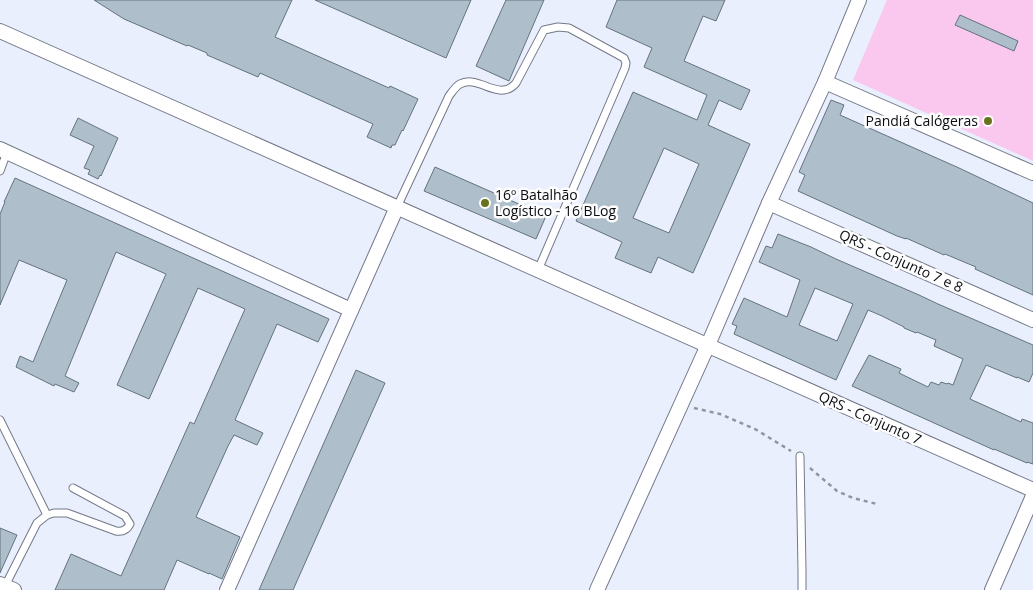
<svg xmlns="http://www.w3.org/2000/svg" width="1033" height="590" font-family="'Open Sans',sans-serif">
  <rect width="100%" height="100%" fill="#eaeffe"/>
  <!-- green -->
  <polygon fill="#fac8ee" points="887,0 1033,0 1033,161 853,80"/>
  <!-- building -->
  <g fill="#aebfcb" stroke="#63737e" fill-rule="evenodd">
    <polygon points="94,0 292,0 275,37 389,88 390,86 418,99 403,131 402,130 395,145 392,145 391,148 367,137 373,124 260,73 258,77 207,55 207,53 188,45 187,46 124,19"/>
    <polygon points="315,0 471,0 446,58"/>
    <polygon points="506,0 544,0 509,81 476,66"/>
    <path d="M617 0H725L716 21 703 16 684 61 750 90 741 110 719 100 708 125 750 144 693 273 658 257 651 273 615 258 622 242 576 221 633 92 697 120 707 95 644 67 652 48 606 27ZM664 148 699 164 669 233 633 218Z"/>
    <polygon points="960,15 1018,41 1014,51 955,25"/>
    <polygon points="831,100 844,105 840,115 959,168 1033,203 1033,295 975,269 976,267 945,254 944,255 906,238 906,239 897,236 798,191 805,175 799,172"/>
    <polygon points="78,118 118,138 101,176 100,175 98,179 88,174 90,170 84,168 94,146 70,135"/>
    <polygon points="435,167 546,216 536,239 424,191"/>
    <polygon points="15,178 329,319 318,342 277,324 235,420 263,433 257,445 234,435 228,446 196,517 240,537 222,579 209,573 209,574 177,560 164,590 55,590 71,554 121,576 190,422 194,424 245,309 198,288 149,399 117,385 166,274 116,252 65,376 79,383 74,392 55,384 54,386 16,367 20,356 33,362 67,280 19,260 0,305 0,214 5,202 4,202"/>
    <path d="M778 234 811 247 836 259 919 295 938 304 1033 345V373L1029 382 1017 377V378L986 365 970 399 1021 422 1022 419 1033 423V464L1027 462V463L994 449V450L852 386 869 355 901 369 899 373 928 387 931 382 939 385 941 382 947 384 948 383 953 385 963 359 934 346 936 340 917 332 916 333 904 328V327L882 316 868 310 836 380 734 334 737 326 732 324 744 298 787 317 800 280 759 262 766 246 772 248ZM815 288 853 304 837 341 799 325Z"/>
    <polygon points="356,370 385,383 293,590 259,590"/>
    <polygon points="0,528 17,535 0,573"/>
  </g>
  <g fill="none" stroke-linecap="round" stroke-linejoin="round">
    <defs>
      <g id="lane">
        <polyline points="0,171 7,152"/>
        <path d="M397 207 449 96C452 92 456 86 460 84 479 74 499 103 516 83L544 30 558 27 569 28 624 58 626 63 625 68 538 270"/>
        <polyline points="0,420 47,515"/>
        <polyline points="800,456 802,571 802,590"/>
        <path d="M5 586 37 523 47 515 54 513H67L116 531C122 532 127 530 130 524L125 516 73 488"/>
      </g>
      <g id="street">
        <polyline points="0,31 1033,490"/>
        <polyline points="825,82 1033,173"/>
        <polyline points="0,149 351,310"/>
        <polyline points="769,203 1033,320"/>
        <polyline points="0,584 14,590"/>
        <polyline points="227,590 397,207"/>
        <polyline points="597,590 708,345 769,203 825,82 859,0"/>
        <polyline points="992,590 1033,496"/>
      </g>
    </defs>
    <!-- lane casing -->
    <use href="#lane" stroke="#737888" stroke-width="9"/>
    <!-- street casing -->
    <use href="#street" stroke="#737888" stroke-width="16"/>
    <!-- path -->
    <g stroke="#9195a0" stroke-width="2.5" stroke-dasharray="4 4" stroke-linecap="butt">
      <polyline points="694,408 720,414 755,429 791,451"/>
      <polyline points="810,468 837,491 853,498 877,504"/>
    </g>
    <!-- lane -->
    <use href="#lane" stroke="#fff" stroke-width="7"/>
    <!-- street -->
    <use href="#street" stroke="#fff" stroke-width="14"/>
  </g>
  <!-- markers -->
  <g fill="#68721b" stroke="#fdfdfd" stroke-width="2">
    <circle cx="988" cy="121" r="5"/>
    <circle cx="485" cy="203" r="5"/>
  </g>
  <g text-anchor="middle" stroke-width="5" stroke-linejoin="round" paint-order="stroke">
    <!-- poi labels -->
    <g font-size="14" fill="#0a0c12" stroke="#fdfdfd" text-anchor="end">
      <text x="978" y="126">Pandiá Calógeras</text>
      <text x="495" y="200" text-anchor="start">16º Batalhão<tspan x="495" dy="16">Logístico - 16 BLog</tspan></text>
    </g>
    <!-- street labels -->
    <g font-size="14" fill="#0a0c12" stroke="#fdfdfd">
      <text transform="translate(901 261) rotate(24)" y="5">QRS - Conjunto 7 e 8</text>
      <text transform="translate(870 418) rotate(24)" y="5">QRS - Conjunto 7</text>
    </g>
  </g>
</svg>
